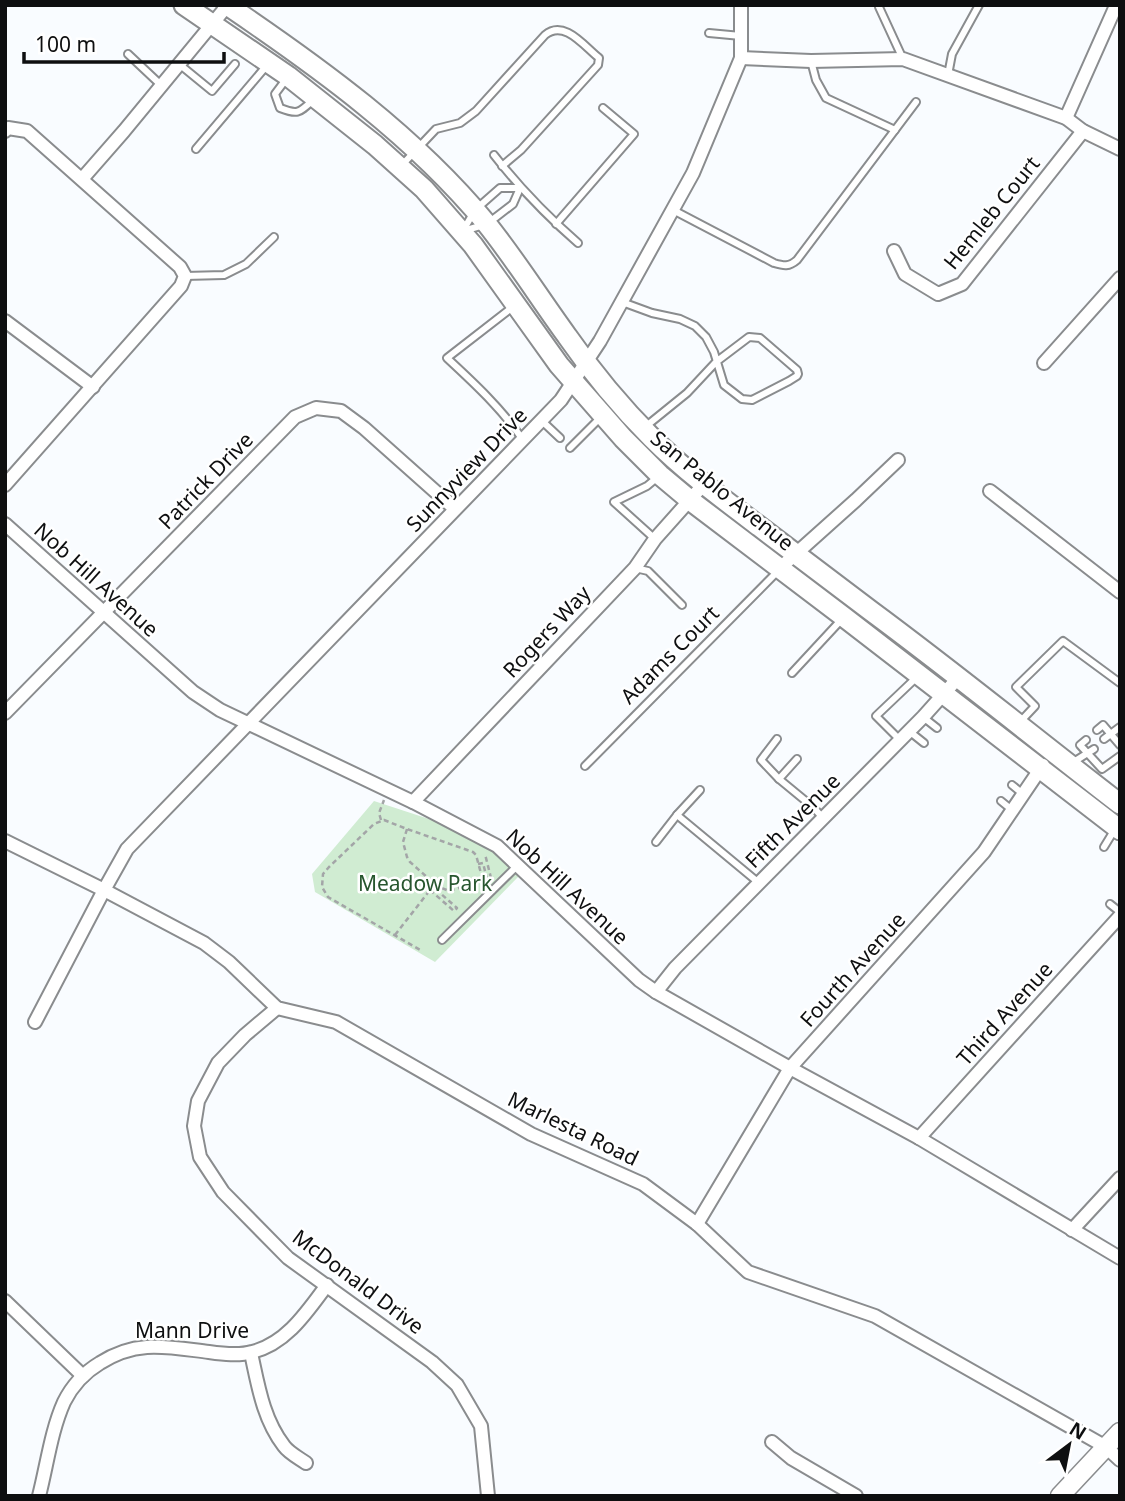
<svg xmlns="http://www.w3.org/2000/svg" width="1125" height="1501" font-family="'Noto Sans',sans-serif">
  <rect width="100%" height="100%" fill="#f9fcff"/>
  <!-- green -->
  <polygon fill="#d0ecd2" points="374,801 426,818 470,835 485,845 520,875 435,962 315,892 312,874"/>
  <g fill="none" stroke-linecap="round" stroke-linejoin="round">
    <defs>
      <g id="service">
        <polyline points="879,7 903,59"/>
        <polyline points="709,33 741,36"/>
        <polyline points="128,54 162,86"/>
        <polyline points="811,61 816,80 826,98 895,130"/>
        <polyline points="179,64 212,91 235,64"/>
        <polyline points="948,75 952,54 979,5"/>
        <path d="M287 78 275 94 280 108C298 115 299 113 313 100"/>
        <polyline points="196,149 268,64"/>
        <path d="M494 155C519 187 547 216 578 243"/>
        <path d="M401 166 436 129 460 123 476 111 545 35C564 19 584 46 599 58L598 65 521 150 502 166"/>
        <path d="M673 210 774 263C784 266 789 267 797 260L916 102"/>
        <polyline points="556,224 634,134 603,108"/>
        <polyline points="464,229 475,210 500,188 520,188"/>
        <polyline points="463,231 487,224 513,204 520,188"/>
        <polyline points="185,276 224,275 246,264 274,237"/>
        <polyline points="622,302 652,313 680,319 695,326 706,337 714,352 724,385 742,399 752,400 789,381 797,376 798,374 797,370 760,338 749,337 716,362 687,393 645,427"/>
        <path d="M514 306 447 358C474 383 502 409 523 440"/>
        <polyline points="542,421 560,438"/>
        <polyline points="570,448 601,417"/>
        <polyline points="655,539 614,502 647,486 659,476"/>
        <polyline points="635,568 648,571 682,605"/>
        <polyline points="792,673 843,618"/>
        <polyline points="923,717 937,728"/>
        <polyline points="1019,723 1035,706 1016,687 1063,641 1120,683"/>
        <polyline points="1097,730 1103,725 1120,745"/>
        <polyline points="909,731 924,743"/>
        <polyline points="777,739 761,760 779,779"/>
        <polyline points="1104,739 1120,727"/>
        <polyline points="900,740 876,716 918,676"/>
        <polyline points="1086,740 1080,745 1102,769 1120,756"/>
        <polyline points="797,759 779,779 813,807 823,818"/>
        <polyline points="1072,763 1094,749"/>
        <polyline points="585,766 779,570"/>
        <polyline points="1012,785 1023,794"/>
        <polyline points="700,790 677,815 759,883"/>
        <polyline points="1001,801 1012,810"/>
        <polyline points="656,842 677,815"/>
        <polyline points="1104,847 1115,829"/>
        <polyline points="1110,904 1120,912"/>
        <polyline points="442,940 517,866"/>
      </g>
      <g id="minor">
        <polyline points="741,58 811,61 903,59 1066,118 1083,131 1120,149"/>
        <polyline points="1066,118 1115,8 1118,5"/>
        <polyline points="5,131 8,128 27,131 180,267 185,276 181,286 5,485"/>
        <polyline points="82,179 124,131 227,6"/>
        <polyline points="894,251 905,274 938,294 962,284 1083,131"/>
        <polyline points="5,321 93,387"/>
        <polyline points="1044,363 1120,278"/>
        <polyline points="990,491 1120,592"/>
        <polyline points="5,524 193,692 220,710 413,802 497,846 639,980 656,992 790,1068 919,1138 1120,1258"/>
        <polyline points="780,568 856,500 898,460"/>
        <polyline points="5,713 295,417 316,408 341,411 364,428 455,509"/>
        <polyline points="413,802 635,568 655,539 704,484"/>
        <polyline points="5,841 104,890 204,943 229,962 277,1008 336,1022 531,1134 643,1184 697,1224 748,1272 875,1316 1106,1447 1120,1460"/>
        <polyline points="656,992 675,968 923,717 958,678"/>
        <polyline points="277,1008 245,1035 218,1063 198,1101 194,1126 200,1157 223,1192 288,1258 432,1362 457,1385 481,1426 488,1496"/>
        <polyline points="35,1022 104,890 127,849 561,400 600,341 693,173 741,58 741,5"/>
        <polyline points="919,1138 1120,916"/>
        <polyline points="697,1224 790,1068 984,852 1043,765"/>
        <polyline points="1072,1230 1120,1178"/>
        <polyline points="5,1301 83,1376"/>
        <path d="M251 1353C258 1385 263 1419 284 1446 289 1453 299 1458 306 1463"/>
        <polyline points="772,1442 791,1458 856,1496"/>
        <path d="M39 1496C47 1465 51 1431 64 1402 72 1386 85 1372 100 1363 137 1339 168 1347 209 1352 223 1354 239 1356 252 1352 286 1344 307 1312 327 1285"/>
      </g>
      <polyline id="secondary" points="1060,1496 1120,1432"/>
      <g id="primary">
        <polyline points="184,5 288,76 375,145 424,189 473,245 559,365 623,438 660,475 691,501 844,617 1120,830"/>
        <path d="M227 5C320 68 414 136 486 223 515 259 540 299 567 336 592 372 621 407 652 438 685 471 723 499 760 527 797 555 834 583 871 611 955 673 1037 740 1120 804"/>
      </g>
    </defs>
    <!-- service casing -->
    <use href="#service" stroke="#8a8c8e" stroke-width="10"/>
    <!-- minor casing -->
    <use href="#minor" stroke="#8a8c8e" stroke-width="16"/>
    <!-- secondary casing -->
    <use href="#secondary" stroke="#8a8c8e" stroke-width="21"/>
    <!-- primary casing -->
    <use href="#primary" stroke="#8a8c8e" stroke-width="23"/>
    <!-- path -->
    <g stroke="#a3a5a7" stroke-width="2.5" stroke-dasharray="5 3.5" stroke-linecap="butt">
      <polyline points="381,820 379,813 384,800"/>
      <polyline points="407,829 403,842 407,857 410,862 437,886 449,891 479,882 482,877 476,855 473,852 407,829 384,820 374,824 329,867 323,874 322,887 328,897 422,951"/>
      <polyline points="478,864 483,863 487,879 491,878 485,854"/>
      <polyline points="430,890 454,911 457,908 431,885 433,882"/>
      <polyline points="395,935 430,890 423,884 429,878"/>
    </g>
    <!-- service -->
    <use href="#service" stroke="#fff" stroke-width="6"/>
    <!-- minor -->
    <use href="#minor" stroke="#fff" stroke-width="12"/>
    <!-- secondary -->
    <use href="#secondary" stroke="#fff" stroke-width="18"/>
    <!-- primary -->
    <use href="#primary" stroke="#fff" stroke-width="19"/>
  </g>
  <g text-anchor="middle" stroke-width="5" stroke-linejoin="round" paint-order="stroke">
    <!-- street labels -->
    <g font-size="21" fill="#0e0f10" stroke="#fff">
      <text transform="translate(992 213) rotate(-51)" y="7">Hemleb Court</text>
      <text transform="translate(467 470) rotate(-46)" y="7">Sunnyview Drive</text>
      <text transform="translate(206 481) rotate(-46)" y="7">Patrick Drive</text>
      <text transform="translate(722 491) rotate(39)" y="7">San Pablo Avenue</text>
      <text transform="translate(96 580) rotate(42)" y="7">Nob Hill Avenue</text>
      <text transform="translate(547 632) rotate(-47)" y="7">Rogers Way</text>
      <text transform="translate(670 655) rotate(-45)" y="7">Adams Court</text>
      <text transform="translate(793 821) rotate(-45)" y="7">Fifth Avenue</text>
      <text transform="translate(567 887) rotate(43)" y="7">Nob Hill Avenue</text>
      <text transform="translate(853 970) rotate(-48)" y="7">Fourth Avenue</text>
      <text transform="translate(1005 1014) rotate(-48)" y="7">Third Avenue</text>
      <text transform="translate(573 1129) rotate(26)" y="7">Marlesta Road</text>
      <text transform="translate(358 1282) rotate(37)" y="7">McDonald Drive</text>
      <text x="192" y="1338">Mann Drive</text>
    </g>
    <!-- park labels -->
    <g font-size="21" fill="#27562e" stroke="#fff">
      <text x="425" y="891">Meadow Park</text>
    </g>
  </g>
  <!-- border -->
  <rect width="1125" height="1501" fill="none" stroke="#0e0f10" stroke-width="14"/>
  <!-- north arrow -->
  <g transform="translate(1069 1445) rotate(32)" stroke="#ffffff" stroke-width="5" paint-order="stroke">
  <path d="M0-5L12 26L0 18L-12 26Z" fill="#0e0f10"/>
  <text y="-10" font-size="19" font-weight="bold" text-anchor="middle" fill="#0e0f10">N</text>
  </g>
  <!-- scale -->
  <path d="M24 52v10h200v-10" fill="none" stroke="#0e0f10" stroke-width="3.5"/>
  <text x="35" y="52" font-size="21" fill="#0e0f10" stroke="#ffffff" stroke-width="5" paint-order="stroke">100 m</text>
</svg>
